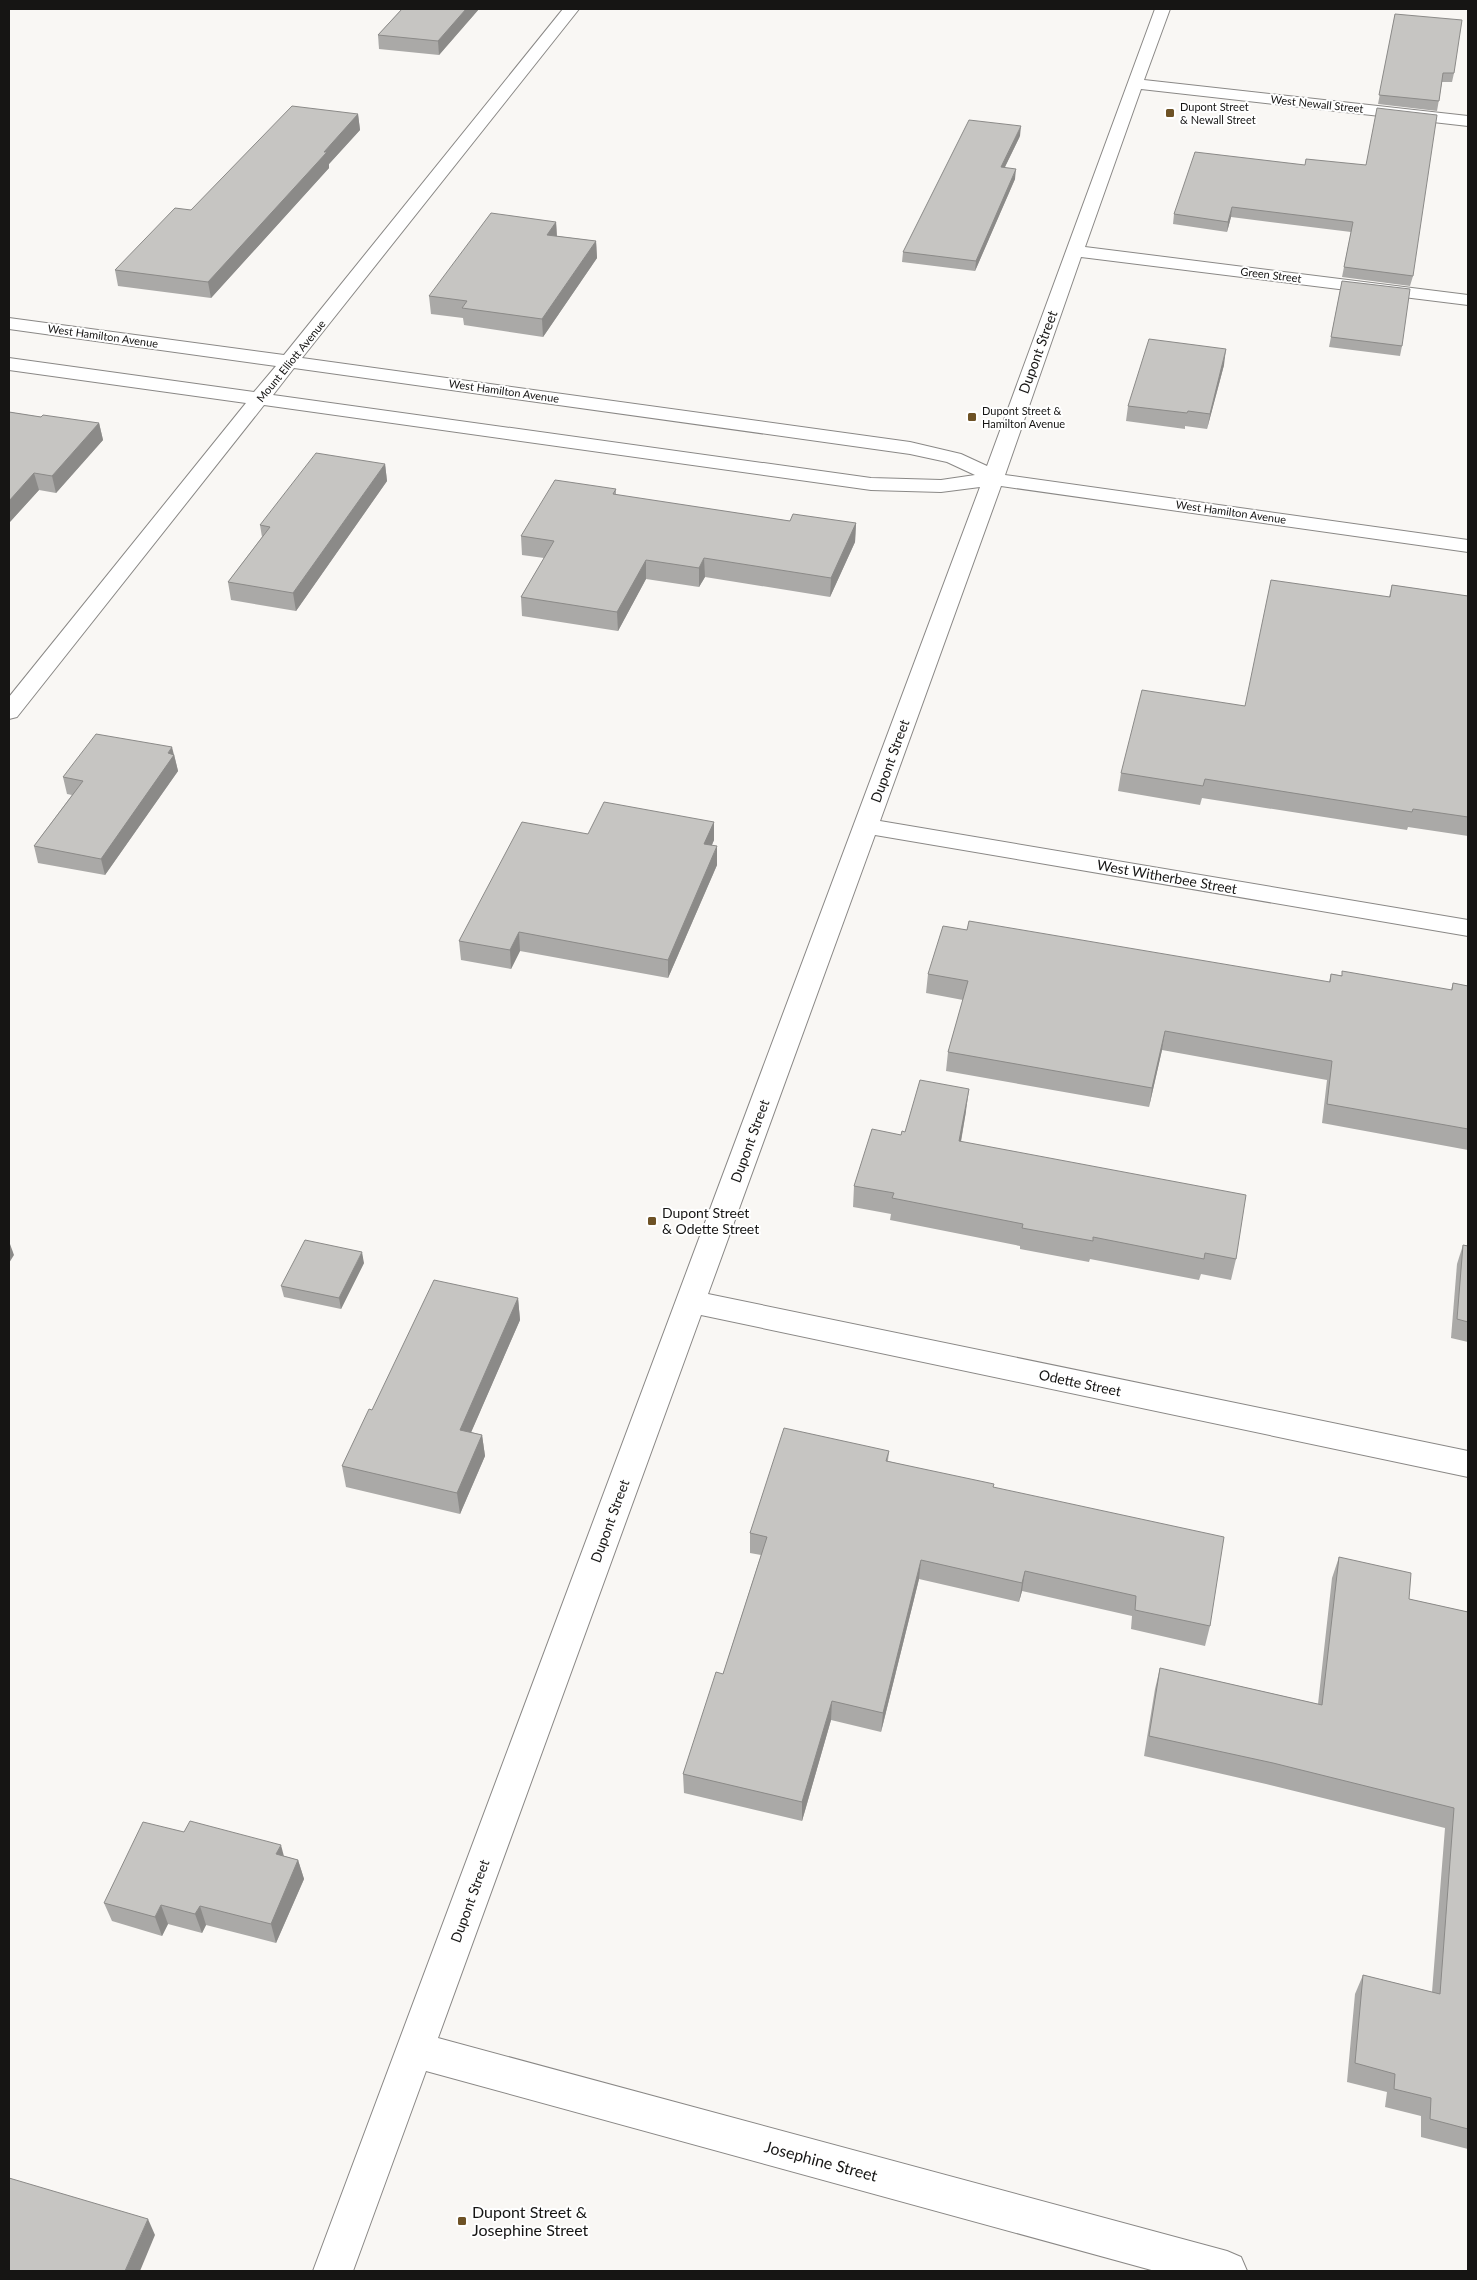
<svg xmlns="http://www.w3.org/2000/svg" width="1477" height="2280" font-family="Lato,sans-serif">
  <rect width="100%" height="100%" fill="#f9f7f4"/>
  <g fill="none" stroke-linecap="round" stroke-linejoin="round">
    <defs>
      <path id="minor" d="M563 9H579L302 358 910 442 961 454 987 466 1155 9H1170L1144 80 1468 116V126L1141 89 1085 247 1468 295V305L1081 257 1005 475 1468 540V552L1001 486 880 821 1468 920V936L875 835 708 1294 1468 1451V1477L701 1315 438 2038 1227 2251 1241 2257 1247 2271H1155L426 2071 353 2271H313L980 487 941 492 871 490 264 405 17 717 9 719V697L246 403 9 370V358L254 392 276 366 9 329V318L284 355ZM294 368 910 454 947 462 975 475 941 480 871 478 273 395Z"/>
    </defs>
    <!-- minor casing -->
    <use href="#minor" stroke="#8a8886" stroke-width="2"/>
    <!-- minor -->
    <use href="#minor" fill="#fff" fill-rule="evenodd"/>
  </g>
  <!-- wall -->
  <g fill="#aaa9a7">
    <polygon points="402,9 479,9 439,55 379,49 378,35"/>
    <polygon points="1395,14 1454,73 1452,82 1442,82 1437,111 1378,104"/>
    <polygon points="358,114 360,130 329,164 329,168 211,298 118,286 115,270 191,210"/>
    <polygon points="1020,136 1005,167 1015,179 975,271 902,262 903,252"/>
    <polygon points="1305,165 1413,276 1410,286 1342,277 1351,232 1231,217 1227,232 1173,224 1174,214"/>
    <polygon points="556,222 557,236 596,241 597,258 543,337 464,325 463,318 431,314 429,296"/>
    <polygon points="1342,281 1402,346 1400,356 1329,347"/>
    <polygon points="1224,365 1207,429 1185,426 1185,429 1126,421 1128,406"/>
    <polygon points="9,412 41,417 99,423 103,440 56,493 39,490 9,523"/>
    <polygon points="385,464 387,481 296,611 231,600 228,582 262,537 260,525"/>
    <polygon points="616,489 616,495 790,521 856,523 855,542 830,597 705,577 699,587 646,579 618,631 522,616 521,597 544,558 522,555 521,536"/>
    <polygon points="1392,585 1468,596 1468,836 1408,827 1407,830 1202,798 1200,805 1118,791 1121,773 1245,706 1389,597"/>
    <polygon points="174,754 178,771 105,875 38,863 34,846 72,795 67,794 63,777"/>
    <polygon points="714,822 714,840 712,845 717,865 668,978 520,951 511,969 461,960 459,941 588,834"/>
    <polygon points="928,974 1329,982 1331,974 1451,990 1453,983 1468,986 1468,1150 1322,1123 1327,1080 1162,1050 1149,1107 946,1071 948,1052 963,1000 926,993"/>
    <polygon points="966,1111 961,1142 1236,1259 1231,1280 1201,1274 1199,1280 1090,1259 1089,1262 1020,1249 1020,1246 890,1220 891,1214 853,1207 854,1186 901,1135 905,1132"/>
    <polygon points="1463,1245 1468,1246 1468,1342 1451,1338 1457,1264"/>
    <polygon points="364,1263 341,1309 284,1297 281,1286"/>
    <polygon points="518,1298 520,1320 471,1432 482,1435 485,1456 460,1514 346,1487 342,1466 372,1410"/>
    <polygon points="889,1451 888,1461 993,1487 1210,1626 1205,1646 1131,1629 1132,1616 1022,1591 1019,1602 919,1579 881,1732 831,1720 802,1821 684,1793 683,1774 723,1674 761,1555 750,1553 750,1533"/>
    <polygon points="1339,1557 1409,1599 1468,1612 1468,2149 1421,2137 1421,2116 1385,2107 1387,2092 1347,2082 1355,1994 1363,1975 1432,1992 1445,1828 1266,1784 1144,1756 1155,1689 1160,1668 1318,1704 1332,1578"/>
    <polygon points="284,1856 298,1860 304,1879 276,1943 206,1925 202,1933 168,1924 162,1936 112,1921 104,1903"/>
  </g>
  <!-- shaded-wall -->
  <g fill="#8b8a88">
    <polygon points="466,9 479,9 439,55 438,41"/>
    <polygon points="358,114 360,130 329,164 329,168 211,298 208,282"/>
    <polygon points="1021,126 1020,136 1000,177 1001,167"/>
    <polygon points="1016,169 1015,179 975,271 976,261"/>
    <polygon points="1232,207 1231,217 1227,232 1228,222"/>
    <polygon points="556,222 557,239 547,235"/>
    <polygon points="596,241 597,258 543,337 542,319"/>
    <polygon points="1226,349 1224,365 1207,429 1210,414"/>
    <polygon points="99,423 103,440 56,493 52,476"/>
    <polygon points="385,464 387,481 296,611 293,593"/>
    <polygon points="34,473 39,490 9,523 9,501"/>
    <polygon points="856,523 855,542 830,597 831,578"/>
    <polygon points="704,558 705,577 699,587 699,568"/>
    <polygon points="646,560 646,579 618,631 617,612"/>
    <polygon points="172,747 178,771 105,875 101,859"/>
    <polygon points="714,822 714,840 704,862 704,844"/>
    <polygon points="717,846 717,865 668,978 668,960"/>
    <polygon points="519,932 520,951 511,969 510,950"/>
    <polygon points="1165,1031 1162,1050 1149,1107 1152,1088"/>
    <polygon points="969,1089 966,1111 957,1163 959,1141"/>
    <polygon points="10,1244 14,1255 9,1263 9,1246"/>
    <polygon points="362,1252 364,1263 341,1309 339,1298"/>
    <polygon points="518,1298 520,1320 463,1451 460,1430"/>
    <polygon points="482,1435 485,1456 460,1514 457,1493"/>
    <polygon points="921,1560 919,1579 881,1732 883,1713"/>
    <polygon points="1025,1571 1022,1591 1019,1602 1022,1583"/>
    <polygon points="832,1701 831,1720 802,1821 802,1802"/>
    <polygon points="281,1845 286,1864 276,1854"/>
    <polygon points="298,1860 304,1879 276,1943 271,1924"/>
    <polygon points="161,1905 168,1924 162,1936 155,1917"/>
    <polygon points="200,1906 206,1925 202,1933 195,1914"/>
    <polygon points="148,2219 155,2235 140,2271 125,2271"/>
  </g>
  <!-- building -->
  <g fill="#c6c5c2" stroke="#8b8a88">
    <polygon points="402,9 466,9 438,41 378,35"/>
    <polygon points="1395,14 1462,20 1454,73 1443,73 1439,101 1379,95"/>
    <polygon points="292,106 358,114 324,152 327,152 208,282 115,270 175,208 191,210"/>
    <polygon points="1377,108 1437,115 1413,276 1344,267 1353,222 1232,207 1228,222 1174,214 1195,152 1305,165 1306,159 1366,165"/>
    <polygon points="969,120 1021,126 1001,167 1016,169 976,261 903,252"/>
    <polygon points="491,213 556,222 547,235 596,241 542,319 462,308 467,301 429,296"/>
    <polygon points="1342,281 1410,289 1402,346 1331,337"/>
    <polygon points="1149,339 1226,349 1210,414 1188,411 1187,413 1128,406"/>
    <polygon points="9,412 41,417 43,415 99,423 52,476 34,473 9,501"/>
    <polygon points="316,453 385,464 293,593 228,582 270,527 260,525"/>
    <polygon points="555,480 616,489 613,494 790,521 793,514 856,523 831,578 704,558 699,568 646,560 617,612 521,597 554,541 521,536"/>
    <polygon points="1271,580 1390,597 1392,585 1468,596 1468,817 1413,809 1412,812 1205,779 1203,786 1121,773 1142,690 1245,706"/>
    <polygon points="96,734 172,747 168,753 174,755 101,859 34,846 83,781 63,777"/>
    <polygon points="604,802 714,822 704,844 717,846 668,960 519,932 510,950 459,941 522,822 588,834"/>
    <polygon points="969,921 1330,982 1331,974 1342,976 1342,971 1452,990 1453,983 1468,986 1468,1129 1327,1104 1332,1061 1165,1031 1152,1088 948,1052 968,981 928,974 943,926 967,930"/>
    <polygon points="920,1080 969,1089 959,1141 1246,1195 1236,1259 1205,1253 1204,1259 1093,1237 1093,1241 1022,1228 1023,1224 892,1198 894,1193 854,1186 872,1129 901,1135 902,1131 905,1132"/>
    <polygon points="305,1240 362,1252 339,1298 281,1286"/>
    <polygon points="1463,1245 1468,1246 1468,1322 1457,1319"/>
    <polygon points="434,1280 518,1298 460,1430 482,1435 457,1493 342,1466 369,1409 372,1410"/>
    <polygon points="784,1428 889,1451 886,1461 994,1484 993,1487 1224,1537 1210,1626 1135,1610 1136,1596 1025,1571 1022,1583 921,1560 883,1713 832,1701 802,1802 683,1774 716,1672 723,1674 767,1537 750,1533"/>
    <polygon points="1339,1557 1411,1573 1409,1599 1468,1612 1468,2129 1430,2119 1431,2098 1394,2089 1395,2074 1355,2063 1363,1975 1440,1994 1454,1808 1273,1763 1149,1736 1160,1668 1322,1705"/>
    <polygon points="190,1821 281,1845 276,1854 298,1860 271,1924 200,1906 195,1914 161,1905 155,1917 104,1903 143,1822 184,1832"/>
    <polygon points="9,2178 148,2219 125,2271 9,2271"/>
  </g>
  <!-- markers -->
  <g fill="#6e5225" stroke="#fff" stroke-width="2">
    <rect x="1165" y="108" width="10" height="10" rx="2.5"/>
    <rect x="967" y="412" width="10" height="10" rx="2.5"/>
    <rect x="647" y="1216" width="10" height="10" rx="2.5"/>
    <rect x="457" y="2216" width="10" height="10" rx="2.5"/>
  </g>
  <g text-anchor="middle" stroke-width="4" stroke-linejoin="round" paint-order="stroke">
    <!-- far-street labels -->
    <g font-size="11" fill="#161514" stroke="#fff">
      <text transform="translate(1317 104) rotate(6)" y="4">West Newall Street</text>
      <text transform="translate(1271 275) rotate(7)" y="4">Green Street</text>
      <text transform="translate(103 336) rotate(8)" y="4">West Hamilton Avenue</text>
      <text transform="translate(291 361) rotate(-51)" y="4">Mount Elliott Avenue</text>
      <text transform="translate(504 391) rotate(8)" y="4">West Hamilton Avenue</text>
      <text transform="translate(1231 512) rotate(8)" y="4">West Hamilton Avenue</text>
    </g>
    <!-- far-poi labels -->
    <g font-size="11" fill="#161514" stroke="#fff" text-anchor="start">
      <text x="1180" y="111">Dupont Street<tspan x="1180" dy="13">&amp; Newall Street</tspan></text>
      <text x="982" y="415">Dupont Street &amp;<tspan x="982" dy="13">Hamilton Avenue</tspan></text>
    </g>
    <!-- street labels -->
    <g font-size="14" fill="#161514" stroke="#fff">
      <text transform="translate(1038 352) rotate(-70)" y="5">Dupont Street</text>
      <text transform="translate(890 761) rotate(-70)" y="5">Dupont Street</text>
      <text transform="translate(1167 877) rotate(10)" y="5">West Witherbee Street</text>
      <text transform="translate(750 1141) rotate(-70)" y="5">Dupont Street</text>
      <text transform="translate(1080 1383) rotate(12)" y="5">Odette Street</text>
      <text transform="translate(610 1521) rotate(-70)" y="5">Dupont Street</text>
      <text transform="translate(470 1901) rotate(-70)" y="5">Dupont Street</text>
    </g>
    <!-- poi labels -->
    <g font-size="14" fill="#161514" stroke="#fff" text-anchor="start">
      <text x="662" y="1218">Dupont Street<tspan x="662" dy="16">&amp; Odette Street</tspan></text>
    </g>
    <!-- near-street labels -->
    <g font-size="16" fill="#161514" stroke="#fff">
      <text transform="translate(821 2161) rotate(15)" y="6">Josephine Street</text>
    </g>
    <!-- near-poi labels -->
    <g font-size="16" fill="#161514" stroke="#fff" text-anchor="start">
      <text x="472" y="2218">Dupont Street &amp;<tspan x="472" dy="18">Josephine Street</tspan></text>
    </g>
  </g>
  <!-- border -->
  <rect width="1477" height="2280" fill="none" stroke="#161514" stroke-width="20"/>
</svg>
